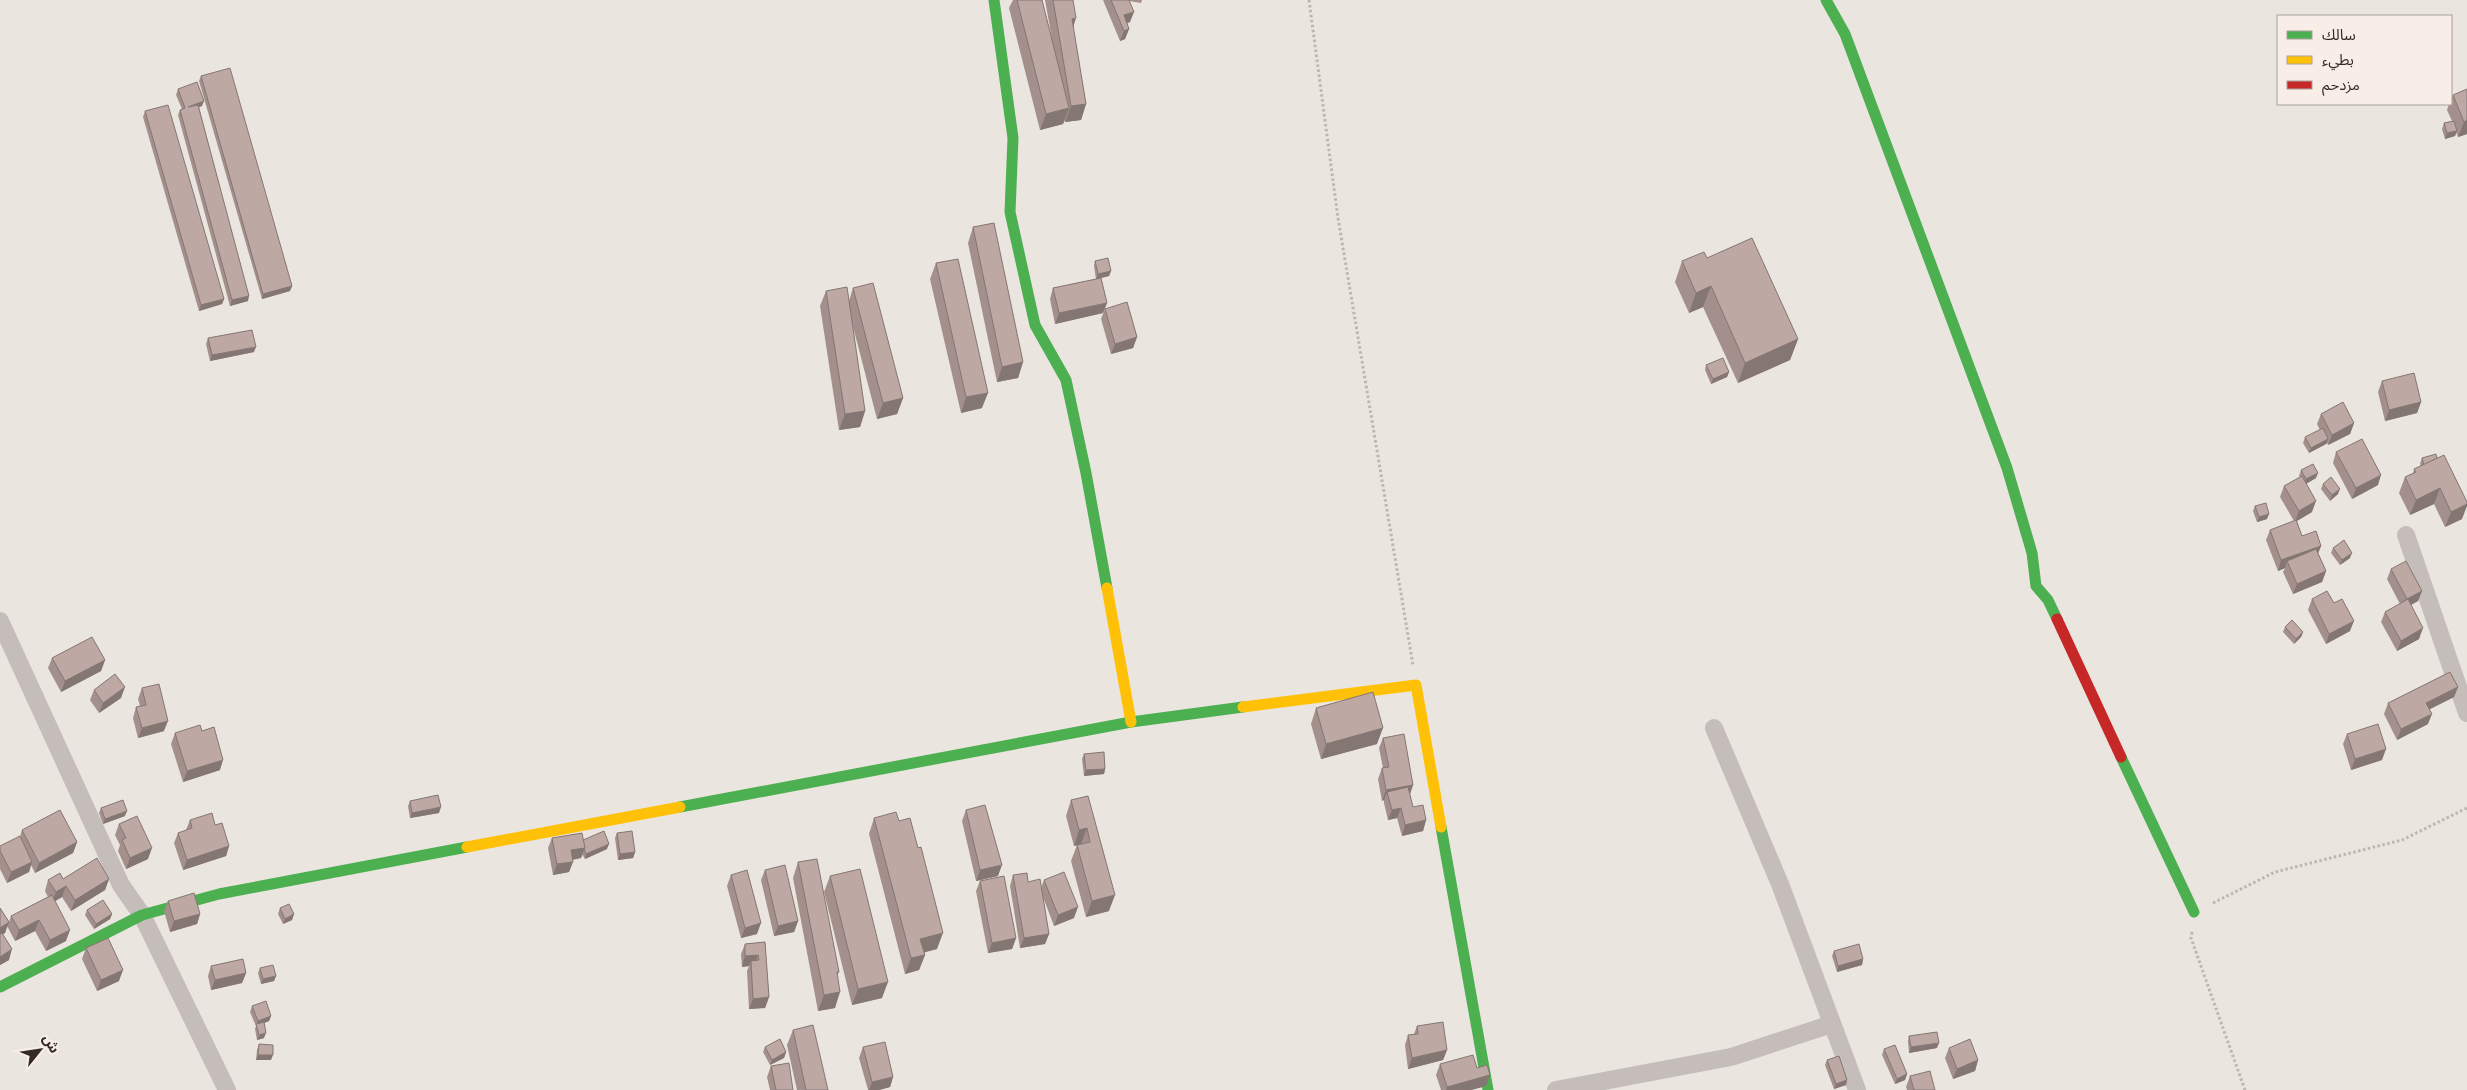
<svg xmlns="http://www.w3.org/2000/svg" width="2467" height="1090" font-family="Cabin,'Noto Sans Arabic',sans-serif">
  <rect width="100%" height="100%" fill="#ebe5e0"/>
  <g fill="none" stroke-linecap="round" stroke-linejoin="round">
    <!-- path -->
    <g stroke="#bdb5b1" stroke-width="3" stroke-dasharray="2.5 2.5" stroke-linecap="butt">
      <polyline points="1309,0 1338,218 1413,665"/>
      <polyline points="2213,903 2275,872 2402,840 2467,808"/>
      <polyline points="2192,932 2191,938 2245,1090"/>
    </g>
    <!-- street -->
    <g stroke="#c4bdb9" stroke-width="18">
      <polyline points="2406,535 2467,713"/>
      <polyline points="0,621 121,885 142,915 227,1090"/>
      <polyline points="1714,728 1780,884 1857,1090"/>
      <polyline points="1556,1090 1731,1057 1832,1024"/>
    </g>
    <!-- fast -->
    <g stroke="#4caf50" stroke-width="11">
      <polyline points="994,0 1013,138 1010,212 1035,325 1066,380 1086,473 1107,588"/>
      <polyline points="1826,0 1845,34 2007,468 2032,553 2036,586 2048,600 2057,619"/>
      <polyline points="2121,757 2194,912"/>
      <polyline points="680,807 1131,722 1243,707"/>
      <polyline points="1441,827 1488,1090"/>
      <polyline points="0,987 142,915 219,894 467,847"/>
    </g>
    <!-- slow -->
    <g stroke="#ffc107" stroke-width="11">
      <polyline points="1107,588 1131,722"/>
      <polyline points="1243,707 1416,685 1441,827"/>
      <polyline points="467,847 680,807"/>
    </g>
    <!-- jam -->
    <polyline stroke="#c62828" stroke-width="11" points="2057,619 2121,757"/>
  </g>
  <!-- wall -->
  <g fill="#a3908c">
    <polygon points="1013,0 1042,0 1052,39 1045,0 1073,0 1073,26 1086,104 1081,120 1065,122 1065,120 1063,124 1040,130 1009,8"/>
    <polygon points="1103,0 1142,0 1141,3 1129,1 1130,22 1127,23 1129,29 1125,39 1120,41"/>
    <polygon points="201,76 292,286 290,291 262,299 199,81"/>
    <polygon points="178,89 202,106 199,107 248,301 230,306 178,115 180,110 182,109 176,95"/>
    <polygon points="2467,89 2467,134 2458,137 2456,132 2455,136 2445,139 2442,129 2444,123 2452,121 2447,110 2449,104 2451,104 2451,100 2453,95"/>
    <polygon points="145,111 224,299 222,304 199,311 143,117"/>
    <polygon points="973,227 1023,362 1018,378 997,382 968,243"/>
    <polygon points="1095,261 1111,271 1109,276 1101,278 1107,303 1103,313 1055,324 1050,299 1053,288 1096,279 1094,266"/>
    <polygon points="1682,261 1798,339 1790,360 1738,383 1703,307 1689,313 1675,282"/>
    <polygon points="936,263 982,408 961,413 930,279"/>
    <polygon points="853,288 903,398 897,414 877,419 851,319 865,411 860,427 839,430 820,306 826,291 849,301"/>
    <polygon points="1105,309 1137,337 1133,348 1111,354 1101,319"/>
    <polygon points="208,338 254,352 210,361 206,344"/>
    <polygon points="1706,365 1729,372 1727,377 1711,384 1705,370"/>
    <polygon points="2382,381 2421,402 2417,413 2385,421 2378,392"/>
    <polygon points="2321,414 2354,423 2350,434 2328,445 2327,443 2326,444 2309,453 2303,443 2305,437 2320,430 2317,424"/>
    <polygon points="2336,452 2378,485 2352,499 2333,463"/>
    <polygon points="2422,458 2462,519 2445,527 2434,504 2410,515 2399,493 2405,477 2413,474 2414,469 2421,466 2420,464"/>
    <polygon points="2301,470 2316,478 2306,484 2312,512 2297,521 2302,536 2321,546 2318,553 2326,571 2322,582 2293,594 2283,572 2285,568 2278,571 2266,540 2270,530 2294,521 2280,497 2284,486 2300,477 2299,476"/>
    <polygon points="2323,484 2338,494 2330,501 2321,489"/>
    <polygon points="2255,506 2267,519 2257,522 2253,511"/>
    <polygon points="2333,548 2350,558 2340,565 2331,553"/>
    <polygon points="2391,569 2422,591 2418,601 2411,605 2419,639 2397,651 2381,622 2385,612 2400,604 2387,579"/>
    <polygon points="2312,599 2350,631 2326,644 2308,610"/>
    <polygon points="2285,627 2303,632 2301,637 2294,644 2283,632"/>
    <polygon points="52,658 105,660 101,671 61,692 48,668"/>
    <polygon points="2458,687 2454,697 2430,709 2428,724 2397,740 2384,714 2388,703"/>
    <polygon points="142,688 164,731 138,738 133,718 136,707 140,706 138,699"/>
    <polygon points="94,690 121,698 99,713 90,700"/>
    <polygon points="1316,708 1377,744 1321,759 1311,724"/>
    <polygon points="202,731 220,770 183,782 171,744 175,733"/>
    <polygon points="2347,734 2382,760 2351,770 2343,744"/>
    <polygon points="1383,738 1413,785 1410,795 1413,807 1426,820 1423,831 1402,836 1397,818 1388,820 1384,803 1384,800 1382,801 1378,779 1382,768 1383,768 1379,748"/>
    <polygon points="1084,754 1105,769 1104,774 1084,776 1082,759"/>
    <polygon points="1088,796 1109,911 1086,917 1071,861 1077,845 1074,846 1066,816 1071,800"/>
    <polygon points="410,801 439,813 410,818 408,806"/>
    <polygon points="101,808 125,816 103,824 99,813"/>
    <polygon points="966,810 998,876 976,881 962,821"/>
    <polygon points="874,818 899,821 918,848 937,949 924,952 925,955 919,970 905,974 869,834"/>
    <polygon points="190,820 215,825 229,846 226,856 183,870 174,843 178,833 186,830"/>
    <polygon points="119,824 148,859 126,869 118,851 120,845 115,835"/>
    <polygon points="22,830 77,842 73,853 35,873 31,865 29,872 7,883 0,869 0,846 20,837"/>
    <polygon points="617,833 635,852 633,858 618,860 615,838"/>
    <polygon points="552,838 583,840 607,849 585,859 582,854 581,858 573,860 569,872 553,875 548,848"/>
    <polygon points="798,862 839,972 837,976 835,1008 818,1011 793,878"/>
    <polygon points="765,870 798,921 794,932 774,936 761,880"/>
    <polygon points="731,875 757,934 741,938 727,886"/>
    <polygon points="1013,875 1041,888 1044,880 1074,918 1054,926 1043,897 1049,934 1045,944 1020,948 1010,886"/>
    <polygon points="830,876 882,998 852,1005 824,892"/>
    <polygon points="63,879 109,879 105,890 71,911 62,897 55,901 66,941 46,951 35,931 15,941 7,926 5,933 3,934 9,960 0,965 0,908 9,922 11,916 48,897 45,891 48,880"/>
    <polygon points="980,881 1016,938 1012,949 988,953 976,891"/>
    <polygon points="168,901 200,914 197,924 170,932 164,911"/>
    <polygon points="280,908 294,914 292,920 283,924 278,914"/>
    <polygon points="87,910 112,914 110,919 94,929 85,915"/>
    <polygon points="765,942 769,997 765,1008 749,1009 747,971 749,966 742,967 741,954 745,944"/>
    <polygon points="86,948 119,981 97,991 82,959"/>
    <polygon points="1834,951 1863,959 1862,965 1837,972 1832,956"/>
    <polygon points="211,966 246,973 242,983 211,990 208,976"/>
    <polygon points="260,968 276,976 274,981 261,984 258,973"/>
    <polygon points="252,1006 271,1016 269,1021 264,1023 264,1038 257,1040 255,1029 256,1026 250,1012"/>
    <polygon points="1417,1026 1447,1050 1443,1060 1408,1069 1405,1045 1408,1035 1414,1034"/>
    <polygon points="793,1030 828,1090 797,1090 787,1045"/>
    <polygon points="1909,1036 1937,1048 1909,1053 1908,1041"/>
    <polygon points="259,1044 271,1060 256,1060 257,1050"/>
    <polygon points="765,1047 786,1052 784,1058 770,1065 763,1052"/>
    <polygon points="863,1047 893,1077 890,1087 879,1090 868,1090 859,1058"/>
    <polygon points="1949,1048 1978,1060 1975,1071 1953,1079 1945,1058"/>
    <polygon points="1884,1049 1907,1074 1905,1080 1895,1084 1882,1055"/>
    <polygon points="1827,1060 1847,1080 1846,1085 1834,1089 1825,1065"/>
    <polygon points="1440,1064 1477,1068 1486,1086 1471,1090 1441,1090 1436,1075"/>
    <polygon points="771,1066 793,1090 770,1090 767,1077"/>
    <polygon points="1910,1076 1935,1090 1907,1090 1906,1087"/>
  </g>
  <!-- shaded-wall -->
  <g fill="#847672">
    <polygon points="1134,12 1130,22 1122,25 1124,15"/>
    <polygon points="1076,18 1071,34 1072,19"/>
    <polygon points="1129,29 1125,39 1120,41 1124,31"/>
    <polygon points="204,101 202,106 186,112 188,107"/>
    <polygon points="1086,104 1081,120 1065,122 1071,106"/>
    <polygon points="1069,108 1063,124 1040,130 1046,114"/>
    <polygon points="2467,120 2467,134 2458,137 2464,122"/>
    <polygon points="2457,131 2455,136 2445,139 2447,133"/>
    <polygon points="1111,271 1109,276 1096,279 1098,274"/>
    <polygon points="292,286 290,291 262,299 263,294"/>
    <polygon points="1711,286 1703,307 1689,313 1696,293"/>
    <polygon points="249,296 248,301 230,306 232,300"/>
    <polygon points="224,299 222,304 199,311 201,305"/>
    <polygon points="1107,303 1103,313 1055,324 1059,313"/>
    <polygon points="1137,337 1133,348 1111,354 1115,344"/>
    <polygon points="1798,339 1790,360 1738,383 1745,363"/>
    <polygon points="256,347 254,352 210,361 212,355"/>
    <polygon points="1023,362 1018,378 997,382 1002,367"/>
    <polygon points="1729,372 1727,377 1711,384 1713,379"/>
    <polygon points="988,393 982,408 961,413 966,397"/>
    <polygon points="903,398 897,414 877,419 883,403"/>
    <polygon points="2421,402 2417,413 2385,421 2389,410"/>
    <polygon points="865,411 860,427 839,430 845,414"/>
    <polygon points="2354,423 2350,434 2328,445 2332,435"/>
    <polygon points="2328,439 2326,444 2309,453 2311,448"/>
    <polygon points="2318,473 2316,478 2304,485 2306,479"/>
    <polygon points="2381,475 2378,485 2352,499 2356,488"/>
    <polygon points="2440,488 2434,504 2410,515 2416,500"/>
    <polygon points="2340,489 2338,494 2330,501 2332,495"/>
    <polygon points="2316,501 2312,512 2295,522 2299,511"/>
    <polygon points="2467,504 2467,506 2462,519 2445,527 2451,512"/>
    <polygon points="2269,514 2267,519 2257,522 2259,517"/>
    <polygon points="2321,546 2317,556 2287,561 2285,568 2278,571 2281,560"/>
    <polygon points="2352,553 2350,558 2340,565 2342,560"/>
    <polygon points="2326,571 2322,582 2293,594 2297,584"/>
    <polygon points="2422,591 2418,601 2403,609 2407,599"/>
    <polygon points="2354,621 2350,631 2326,644 2329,634"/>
    <polygon points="2423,628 2419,639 2397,651 2401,641"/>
    <polygon points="2303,632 2301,637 2294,644 2296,639"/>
    <polygon points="105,660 101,671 61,692 65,681"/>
    <polygon points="125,687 121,698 99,713 103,703"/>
    <polygon points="2458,687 2454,697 2422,713 2426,703"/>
    <polygon points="2432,714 2428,724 2397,740 2401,729"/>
    <polygon points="168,721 164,731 138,738 142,728"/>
    <polygon points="1383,728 1377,744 1321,759 1326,744"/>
    <polygon points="2386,749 2382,760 2351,770 2355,759"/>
    <polygon points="223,760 220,770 183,782 187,771"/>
    <polygon points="1105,769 1104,774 1084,776 1086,770"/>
    <polygon points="1413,785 1409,796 1387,792 1384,800 1382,801 1386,790"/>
    <polygon points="441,807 439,813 410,818 412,813"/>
    <polygon points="1401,808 1397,818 1388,820 1392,810"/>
    <polygon points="127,811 125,816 103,824 105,819"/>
    <polygon points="1426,820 1423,831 1402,836 1405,825"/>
    <polygon points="1087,828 1081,844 1074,846 1079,830"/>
    <polygon points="77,842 73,853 35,873 39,863"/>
    <polygon points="609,844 607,849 585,859 586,854"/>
    <polygon points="229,846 226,856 183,870 187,860"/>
    <polygon points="152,848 148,859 126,869 130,858"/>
    <polygon points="585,848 581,858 568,860 571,850"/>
    <polygon points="635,852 633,858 618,860 620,854"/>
    <polygon points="32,862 29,872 7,883 11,872"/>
    <polygon points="573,862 569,872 553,875 557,864"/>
    <polygon points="1002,865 998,876 976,881 980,870"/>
    <polygon points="109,879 105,890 71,911 75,900"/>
    <polygon points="66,886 62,897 52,903 56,892"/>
    <polygon points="1115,895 1109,911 1086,917 1092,901"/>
    <polygon points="1078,907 1074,918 1054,926 1058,915"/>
    <polygon points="112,914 110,919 94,929 96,924"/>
    <polygon points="200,914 197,924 170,932 174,921"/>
    <polygon points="294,914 292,920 283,924 285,919"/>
    <polygon points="39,920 35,931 15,941 19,930"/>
    <polygon points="798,921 794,932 774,936 778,926"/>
    <polygon points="9,922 5,933 0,936 0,928"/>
    <polygon points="761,923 757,934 741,938 745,928"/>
    <polygon points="70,930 66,941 46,951 50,940"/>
    <polygon points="943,933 937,949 915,955 920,939"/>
    <polygon points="1049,934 1045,944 1020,948 1024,938"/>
    <polygon points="1016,938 1012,949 988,953 992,943"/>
    <polygon points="12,949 9,960 0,965 0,957"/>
    <polygon points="758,955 754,966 751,961 749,966 742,967 745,956"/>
    <polygon points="925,955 919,970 905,974 911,958"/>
    <polygon points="1863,959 1862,965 1837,972 1838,966"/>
    <polygon points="123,970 119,981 97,991 101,980"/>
    <polygon points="246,973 242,983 211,990 215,980"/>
    <polygon points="276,976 274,981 261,984 263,979"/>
    <polygon points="888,982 882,998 852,1005 858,989"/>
    <polygon points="840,992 835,1008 818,1011 824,995"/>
    <polygon points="769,997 765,1008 749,1009 753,999"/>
    <polygon points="271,1016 269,1021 257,1026 257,1024 258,1021"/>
    <polygon points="266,1033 264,1038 257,1040 259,1035"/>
    <polygon points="1939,1043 1937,1048 1909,1053 1911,1047"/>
    <polygon points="1447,1050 1443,1060 1408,1069 1412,1058"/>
    <polygon points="786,1052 784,1058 770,1065 772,1060"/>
    <polygon points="258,1055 273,1055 271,1060 256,1060"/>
    <polygon points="1978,1060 1975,1071 1953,1079 1957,1069"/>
    <polygon points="1907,1074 1905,1080 1895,1084 1897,1079"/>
    <polygon points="1490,1075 1486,1086 1471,1090 1446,1090 1447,1087"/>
    <polygon points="893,1077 890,1087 879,1090 869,1090 872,1082"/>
    <polygon points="1847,1080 1846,1085 1834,1089 1836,1084"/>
  </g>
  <!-- building -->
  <g fill="#bda8a3" stroke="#847672">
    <polygon points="1017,0 1042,0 1069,108 1046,114"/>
    <polygon points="1053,0 1073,0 1076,18 1072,19 1086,104 1071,106"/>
    <polygon points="1111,0 1129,0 1134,12 1124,15 1129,29 1124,31"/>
    <polygon points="230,68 292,286 263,294 201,76"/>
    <polygon points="197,82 204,101 188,107 198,105 249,296 232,300 180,110 185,108 178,89"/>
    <polygon points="2467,89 2467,120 2464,122 2453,95"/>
    <polygon points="168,105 224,299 201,305 145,111"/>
    <polygon points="2454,121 2457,131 2447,133 2444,123"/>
    <polygon points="994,223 1023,362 1002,367 973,227"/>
    <polygon points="1752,238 1798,339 1745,363 1711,286 1696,293 1682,261 1704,252 1707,258"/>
    <polygon points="1108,258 1111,271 1098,274 1095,261"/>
    <polygon points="958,259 988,393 966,397 936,263"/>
    <polygon points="1101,278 1107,303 1059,313 1053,288"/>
    <polygon points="873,283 903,398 883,403 853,288"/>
    <polygon points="847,287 865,411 845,414 826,291"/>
    <polygon points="1127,302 1137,337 1115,344 1105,309"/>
    <polygon points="252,330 256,347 212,355 208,338"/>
    <polygon points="1723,358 1729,372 1713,379 1706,365"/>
    <polygon points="2414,373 2421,402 2389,410 2382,381"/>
    <polygon points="2343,402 2354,423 2332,435 2321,414"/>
    <polygon points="2323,428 2328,439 2311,448 2305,437"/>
    <polygon points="2362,439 2381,475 2356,488 2336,452"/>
    <polygon points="2436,454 2437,458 2424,465 2422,458"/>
    <polygon points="2444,455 2467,502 2467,504 2451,512 2440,488 2416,500 2405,477 2416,472 2414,469"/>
    <polygon points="2313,464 2318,473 2306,479 2301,470"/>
    <polygon points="2302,476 2316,501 2299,511 2284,486"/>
    <polygon points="2331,477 2340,489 2332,495 2323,484"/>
    <polygon points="2266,503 2269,514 2259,517 2255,506"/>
    <polygon points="2296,520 2302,536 2316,531 2321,546 2281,560 2270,530"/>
    <polygon points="2344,540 2352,553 2342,560 2333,548"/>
    <polygon points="2316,549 2326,571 2297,584 2287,561"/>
    <polygon points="2406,561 2422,591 2407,599 2391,569"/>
    <polygon points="2327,591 2334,603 2342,599 2354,621 2329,634 2312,599"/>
    <polygon points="2408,599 2423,628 2401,641 2385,612"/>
    <polygon points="2292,620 2303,632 2296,639 2285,627"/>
    <polygon points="92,637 105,660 65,681 52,658"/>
    <polygon points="2450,672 2458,687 2426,703 2432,714 2401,729 2388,703"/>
    <polygon points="115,674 125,687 103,703 94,690"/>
    <polygon points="159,684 168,721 142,728 136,707 146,705 142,688"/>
    <polygon points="1373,692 1383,728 1326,744 1316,708"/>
    <polygon points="2378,724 2386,749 2355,759 2347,734"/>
    <polygon points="200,725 202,731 214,727 223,760 187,771 175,733"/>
    <polygon points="1404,734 1413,785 1386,790 1382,768 1389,767 1383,738"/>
    <polygon points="1104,752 1105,769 1086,770 1084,754"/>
    <polygon points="1408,787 1413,807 1423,805 1426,820 1405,825 1401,808 1392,810 1387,792"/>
    <polygon points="438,795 441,807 412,813 410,801"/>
    <polygon points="1088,796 1115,895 1092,901 1077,845 1090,842 1087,828 1079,830 1071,800"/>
    <polygon points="123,800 127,811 105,819 101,808"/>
    <polygon points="985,805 1002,865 980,870 966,810"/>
    <polygon points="60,810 77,842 39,863 22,830"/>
    <polygon points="896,812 899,821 910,818 918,848 921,847 943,933 920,939 925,955 911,958 874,818"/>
    <polygon points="212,813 215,825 222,823 229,846 187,860 178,833 192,828 190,820"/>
    <polygon points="137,816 152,848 130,858 122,840 126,838 119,824"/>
    <polygon points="604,831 609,844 586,854 584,848 583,840"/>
    <polygon points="632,831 635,852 620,854 617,833"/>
    <polygon points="582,833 585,848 571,850 573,862 557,864 552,838"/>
    <polygon points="20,836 32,862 11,872 0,851 0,846"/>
    <polygon points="97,858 109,879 75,900 66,886 56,892 48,880 60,873 63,879"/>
    <polygon points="817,859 839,972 837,972 840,992 824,995 798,862"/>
    <polygon points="785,865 798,921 778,926 765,870"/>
    <polygon points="860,869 888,982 858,989 830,876"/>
    <polygon points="747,870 761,923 745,928 731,875"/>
    <polygon points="1064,872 1078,907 1058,915 1044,880"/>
    <polygon points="1027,873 1028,882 1040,879 1049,934 1024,938 1013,875"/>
    <polygon points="1004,876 1016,938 992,943 980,881"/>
    <polygon points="194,893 200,914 174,921 168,901"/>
    <polygon points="52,895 70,930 50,940 39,920 19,930 11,916"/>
    <polygon points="103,900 112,914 96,924 87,910"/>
    <polygon points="289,904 294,914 285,919 280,908"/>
    <polygon points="0,908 9,922 0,928"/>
    <polygon points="2,933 12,949 0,957 0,934"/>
    <polygon points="108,938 123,970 101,980 86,948"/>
    <polygon points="765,942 769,997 753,999 751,961 759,960 758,955 745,956 745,944"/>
    <polygon points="1859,944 1863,959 1838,966 1834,951"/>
    <polygon points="243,959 246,973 215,980 211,966"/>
    <polygon points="273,965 276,976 263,979 260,968"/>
    <polygon points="266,1001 271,1016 258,1021 252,1006"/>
    <polygon points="264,1022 266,1033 259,1035 256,1024"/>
    <polygon points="1443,1022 1447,1050 1412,1058 1408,1035 1418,1034 1417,1026"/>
    <polygon points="813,1025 828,1090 806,1090 793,1030"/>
    <polygon points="1937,1032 1939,1043 1911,1047 1909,1036"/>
    <polygon points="780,1039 786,1052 772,1060 765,1047"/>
    <polygon points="1970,1039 1978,1060 1957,1069 1949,1048"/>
    <polygon points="885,1042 893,1077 872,1082 863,1047"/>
    <polygon points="259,1044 273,1045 273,1055 258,1055"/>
    <polygon points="1895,1045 1907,1074 1897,1079 1884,1049"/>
    <polygon points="1473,1055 1477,1068 1487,1065 1490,1075 1447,1087 1440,1064"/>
    <polygon points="1839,1056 1847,1080 1836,1084 1827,1060"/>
    <polygon points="789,1063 793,1090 776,1090 771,1066"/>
    <polygon points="1930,1071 1935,1090 1914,1090 1910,1076"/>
  </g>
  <!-- legend -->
  <rect x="2277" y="15" width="175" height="90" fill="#f8eee7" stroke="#aaa09b"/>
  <rect x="2287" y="31" width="25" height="8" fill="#4caf50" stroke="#aaa09b"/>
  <text x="2322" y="40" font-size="15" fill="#342a28">سالك</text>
  <rect x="2287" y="56" width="25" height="8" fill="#ffc107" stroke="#aaa09b"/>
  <text x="2322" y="65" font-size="15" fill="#342a28">بطيء</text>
  <rect x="2287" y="81" width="25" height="8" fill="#c62828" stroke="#aaa09b"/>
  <text x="2322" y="90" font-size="15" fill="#342a28">مزدحم</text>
  <!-- north arrow -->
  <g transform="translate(40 1050) rotate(60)" stroke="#f8eee7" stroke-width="4" paint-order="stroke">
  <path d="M0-4L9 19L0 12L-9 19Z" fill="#342a28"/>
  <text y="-8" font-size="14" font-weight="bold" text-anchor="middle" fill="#342a28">ش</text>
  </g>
</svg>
